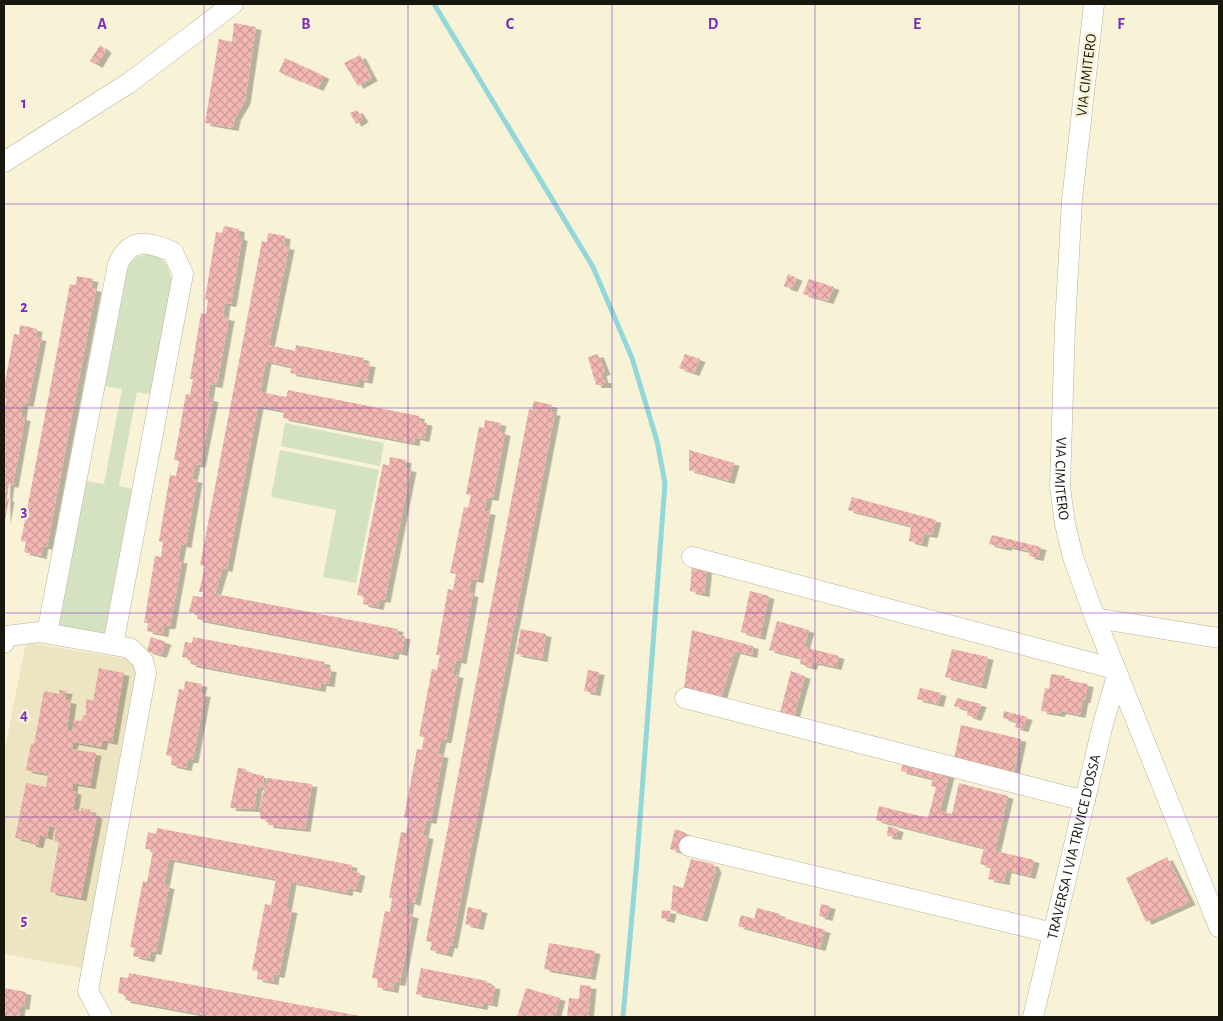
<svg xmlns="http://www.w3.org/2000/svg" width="1223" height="1021" font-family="'Alegreya Sans',sans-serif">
  <defs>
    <pattern id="building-cross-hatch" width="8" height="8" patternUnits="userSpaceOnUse" patternTransform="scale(1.25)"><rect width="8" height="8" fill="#f2b6b3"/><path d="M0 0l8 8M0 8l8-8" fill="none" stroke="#cf9c99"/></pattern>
    <filter id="shadow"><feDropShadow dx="5.5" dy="3" stdDeviation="0" flood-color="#0004"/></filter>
  </defs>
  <rect width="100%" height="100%" fill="#f8f2d6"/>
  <!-- built -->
  <polygon fill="#ede5c2" points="26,642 126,659 134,664 138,673 82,968 4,954 4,754"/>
  <!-- grass -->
  <g fill="#d5e2c2">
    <path d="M149 254C166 259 167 263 172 280L150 394 137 392 119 486 132 489 104 635 59 626 86 481 104 484 122 389 105 386 128 265 137 257Z"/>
    <polygon points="285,423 384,443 380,466 281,446"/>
    <polygon points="280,450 379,470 356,583 323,577 336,510 271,497"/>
  </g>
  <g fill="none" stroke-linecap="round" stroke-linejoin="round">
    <!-- stream -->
    <polyline stroke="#93d8d8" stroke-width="5" points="434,4 593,267 632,358 657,441 665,483 637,859 623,1017"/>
  </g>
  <!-- building -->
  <g fill="url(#building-cross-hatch)" filter="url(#shadow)">
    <polygon points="234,23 256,27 245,101 235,118 233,128 205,123 219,39 232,42"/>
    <polygon points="100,45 106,50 97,65 90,61"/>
    <polygon points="360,55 372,78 358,86 344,63"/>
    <polygon points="285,58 324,76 318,88 279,72"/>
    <polygon points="357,110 363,119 356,124 350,113"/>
    <polygon points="224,226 239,229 239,237 242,238 231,304 225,303 223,317 229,318 217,385 210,384 208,398 213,399 200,465 195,464 192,479 197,480 186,545 181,544 178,560 182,560 170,626 164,626 163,634 147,631 148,623 144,623 155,556 161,557 163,542 159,541 170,475 176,476 179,461 174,460 186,394 190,395 193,379 190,379 201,313 206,314 208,300 205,299 216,232 222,233"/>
    <polygon points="268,233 285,236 284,246 289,247 269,345 295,351 296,345 364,358 363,363 370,364 367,381 359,379 358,385 290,373 292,367 266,361 260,392 286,397 288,390 419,416 419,421 427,423 424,439 415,437 414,443 283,418 284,411 258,406 227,569 223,568 215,594 398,629 397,635 405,636 402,653 394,651 393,657 197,619 198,613 189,612 193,596 202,597 203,592 199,592 205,566 200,565 262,241 267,242"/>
    <polygon points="788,274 797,278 792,289 784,286"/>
    <polygon points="77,276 93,279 91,288 96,289 47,547 43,546 41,556 24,552 26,542 21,541 70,284 76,285"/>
    <polygon points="809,279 834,287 828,301 803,294"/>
    <polygon points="20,325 37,329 36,337 41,338 28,404 23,403 21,417 25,418 13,485 9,484 7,498 9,499 5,521 4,414 6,399 4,399 4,387 14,334 19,335"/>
    <polygon points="598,354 605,372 601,373 603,380 606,380 606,385 596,385 588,357"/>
    <polygon points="685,354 700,359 694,373 679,368"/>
    <polygon points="534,401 552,405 551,412 555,413 452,946 449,945 447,954 430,950 432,942 426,941 529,409 532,410"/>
    <polygon points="485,420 501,423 499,431 505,433 493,498 487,497 484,511 490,512 478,580 471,579 469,593 473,594 461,661 456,660 453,674 458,675 446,740 441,740 438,754 443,755 431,821 426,820 423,835 428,836 415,903 409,901 407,914 413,915 400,983 394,982 393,990 377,987 378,979 372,978 385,911 390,912 392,898 389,898 401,832 406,833 409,818 404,817 417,749 422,750 424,737 419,736 432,669 437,670 440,655 436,655 448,589 453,590 456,574 450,573 464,507 468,508 471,495 466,494 479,427 484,428"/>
    <polygon points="689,450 734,463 729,481 689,470"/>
    <polygon points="390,457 406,460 405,468 411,469 385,600 380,599 378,607 363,604 364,596 357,595 383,464 389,466"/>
    <polygon points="852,497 936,520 932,535 924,534 922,544 909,541 911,526 848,510"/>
    <polygon points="992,535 1041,547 1038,558 1029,556 1029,551 1007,546 1006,548 989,544"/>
    <polygon points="692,565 707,568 704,594 690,591"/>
    <polygon points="750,591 769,596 760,637 741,632"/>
    <polygon points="777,621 809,630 804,647 839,656 836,667 813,662 811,667 800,664 801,658 769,650"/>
    <polygon points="521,629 546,634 542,659 516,654"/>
    <polygon points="692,630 753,646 752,655 735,651 721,698 684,688"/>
    <polygon points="151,637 166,642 161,655 147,651"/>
    <polygon points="193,637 325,662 324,668 331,669 329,684 321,683 320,689 190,664 191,659 182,657 185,642 192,643"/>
    <polygon points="952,649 988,657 981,686 945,677"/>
    <polygon points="99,668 124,673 112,742 103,740 101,747 73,742 72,749 96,753 90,786 73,783 72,791 76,792 73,810 81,811 81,808 91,810 90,812 97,816 81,898 50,892 59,842 54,841 56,828 49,826 47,837 40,835 38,845 30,844 31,841 15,838 26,783 46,787 48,774 26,770 31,743 34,744 44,691 59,694 59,690 67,691 65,700 71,701 67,730 72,731 74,720 81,721 84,715 86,715 86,699 93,701"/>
    <polygon points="588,670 599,672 595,693 584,691"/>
    <polygon points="791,671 805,676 794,716 780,713"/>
    <polygon points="1051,674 1065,676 1065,680 1088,684 1085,700 1083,700 1080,715 1061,711 1059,714 1041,711 1045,688 1049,689"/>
    <polygon points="185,681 202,684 200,693 205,694 193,760 188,760 186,768 171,765 172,757 166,755 179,689 184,690"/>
    <polygon points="920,688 941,693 938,704 917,699"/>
    <polygon points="957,698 981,704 976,718 967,715 968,710 954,706"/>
    <polygon points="1004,711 1027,717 1023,729 1015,727 1017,722 1003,718"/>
    <polygon points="961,725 1021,739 1014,772 954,759"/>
    <polygon points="903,763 949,775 940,811 952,814 959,783 1008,796 995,851 1034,860 1030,876 1006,870 1004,882 988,879 991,867 980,864 984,848 876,820 879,806 928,818 936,787 931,786 933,779 901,771"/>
    <polygon points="238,768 246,769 246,772 264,776 263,788 257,787 254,809 230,808"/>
    <polygon points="267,778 312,784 305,829 268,825 268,820 261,819 259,810"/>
    <polygon points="888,826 898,829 896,837 887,836"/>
    <polygon points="157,828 352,865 351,871 360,873 356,890 348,888 347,893 291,882 286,909 292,910 279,975 274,974 273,982 257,979 258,971 252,970 265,904 271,905 276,879 169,859 164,885 169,886 156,952 151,951 149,959 133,956 135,948 130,947 143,881 147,882 153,850 145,849 148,832 156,834"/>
    <polygon points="675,829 686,833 681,852 670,849"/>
    <polygon points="1167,857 1190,902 1146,922 1126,878"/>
    <polygon points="691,859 713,864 716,870 702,919 671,910 673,885 683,888"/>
    <polygon points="821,904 830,906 827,918 819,916"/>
    <polygon points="468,907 482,910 478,927 465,924"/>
    <polygon points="757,908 780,914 780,917 825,930 820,948 738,926 741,915 754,919"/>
    <polygon points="662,910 671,911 669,920 661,918"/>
    <polygon points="549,943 595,951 590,977 544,969"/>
    <polygon points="421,968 487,981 486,985 495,986 492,1004 483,1002 482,1007 416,994"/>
    <polygon points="129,973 360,1016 360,1017 216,1017 125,1000 126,995 118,993 120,977 128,978"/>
    <polygon points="580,985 591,986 588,1017 567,1017 569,998 579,999"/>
    <polygon points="4,988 26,992 24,1007 20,1006 19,1017 4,1017"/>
    <polygon points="526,988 560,998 555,1017 517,1017"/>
  </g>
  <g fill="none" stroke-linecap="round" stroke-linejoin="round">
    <defs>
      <g id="minor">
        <path id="s1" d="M1094 4 1072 200 1065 326 1060 487 1065 524 1073 557 1095 618 1219 927"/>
        <polyline points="4,162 129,83 233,4"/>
        <polyline points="692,557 1115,669"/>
        <polyline points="1095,618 1219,638"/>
        <path d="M47 633 118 264C131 236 148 242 173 252L183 274 113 645"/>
        <polyline points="4,643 7,636 39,632 130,648 143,661 146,673 88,991 102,1017"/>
        <polyline points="685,698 1085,801"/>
        <polyline points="689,846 1053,933"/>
        <path id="s2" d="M1033 1017 1103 724 1117 676"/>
      </g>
    </defs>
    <!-- minor casing -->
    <use href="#minor" stroke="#b9b399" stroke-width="21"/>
    <!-- minor -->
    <use href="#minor" stroke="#fff" stroke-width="20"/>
  </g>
  <!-- grid -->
  <path fill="none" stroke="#7b2cbf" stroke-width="1" stroke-opacity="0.55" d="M204 4V1017M408 4V1017M612 4V1017M815 4V1017M1019 4V1017M4 204H1219M4 408H1219M4 613H1219M4 817H1219"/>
  <g text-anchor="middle" stroke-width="5" stroke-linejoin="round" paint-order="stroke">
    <!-- street labels -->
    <g font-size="15" fill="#19170d" stroke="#f8f2d6">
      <text transform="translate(1086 75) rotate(-83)" y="5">VIA CIMITERO</text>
      <text dy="5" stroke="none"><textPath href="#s1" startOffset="476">VIA CIMITERO</textPath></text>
      <text dy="5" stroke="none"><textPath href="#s2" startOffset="175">TRAVERSA I VIA TRIVICE D'OSSA</textPath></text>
    </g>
  </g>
  <g font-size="16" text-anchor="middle" font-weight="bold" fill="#7b2cbf" stroke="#f8f2d6" stroke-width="5" stroke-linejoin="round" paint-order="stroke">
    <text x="102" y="29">A</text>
    <text x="306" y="29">B</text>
    <text x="510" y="29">C</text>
    <text x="713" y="29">D</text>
    <text x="917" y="29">E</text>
    <text x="1121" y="29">F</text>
    <text x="24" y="108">1</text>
    <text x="24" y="312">2</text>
    <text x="24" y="516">3</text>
    <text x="24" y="720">4</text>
    <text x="24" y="925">5</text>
  </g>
  <!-- border -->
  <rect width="1223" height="1021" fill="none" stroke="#19170d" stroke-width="10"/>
</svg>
